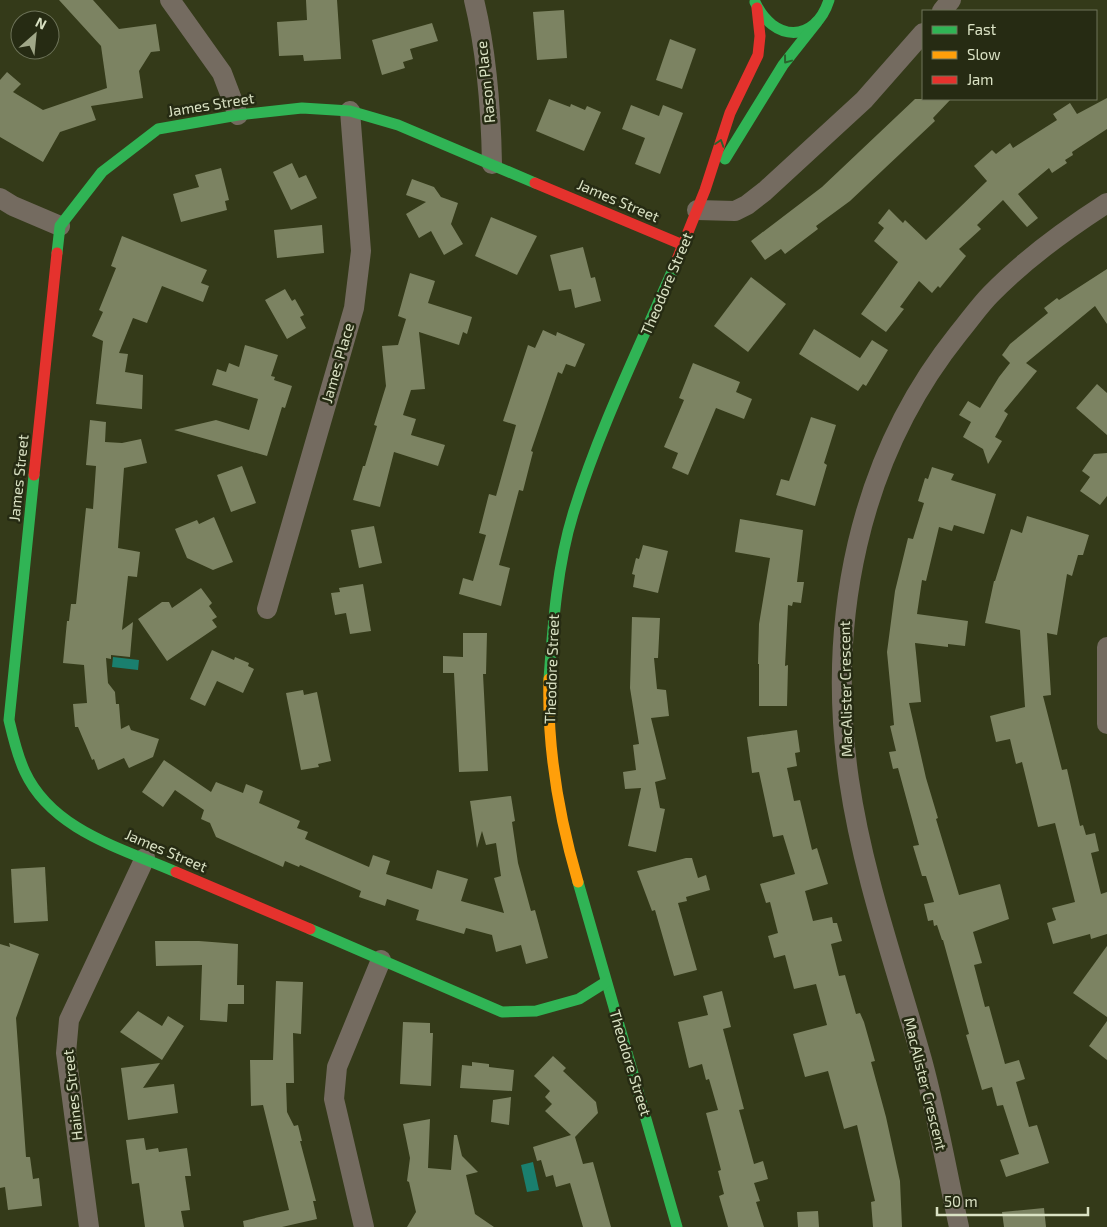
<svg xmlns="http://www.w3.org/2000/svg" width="1107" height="1227" font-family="'Exo 2',sans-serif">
  <rect width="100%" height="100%" fill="#343a19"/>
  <!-- water -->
  <g fill="#1a7f6e">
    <polygon points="113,657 139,660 138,670 112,667"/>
    <polygon points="533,1162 539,1190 527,1192 521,1165"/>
  </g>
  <!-- building -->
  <g fill="#7c8362">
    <polygon points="59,0 93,0 119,29 156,24 160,51 151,52 139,71 143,98 91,106 96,120 60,132 43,162 0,137 0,80 7,72 21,84 13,92 43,110 107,88 101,46"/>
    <polygon points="306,0 337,0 341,59 304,61 303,55 279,56 277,22 307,20"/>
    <polygon points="564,10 567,58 537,60 533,12"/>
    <polygon points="432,23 438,41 410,49 413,59 403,62 405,68 382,75 372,40"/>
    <polygon points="670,39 696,49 682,89 656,80"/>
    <polygon points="1107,98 1107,129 1072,152 1073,155 1065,160 1067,163 1052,173 1049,168 1018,194 1038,218 1027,227 1003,200 977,225 981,229 959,249 966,256 940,288 938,286 932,293 919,281 900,307 904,309 886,332 861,314 898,262 874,241 884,228 878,223 889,209 903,223 905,220 926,240 987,181 974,166 992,150 996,154 1010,143 1013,148 1057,120 1053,114 1070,103 1077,114"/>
    <polygon points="549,99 570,107 571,104 585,110 587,106 601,112 584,151 536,131"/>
    <polygon points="915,99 951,99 933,118 935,121 850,201 816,226 818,229 785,254 781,249 765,260 751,241 822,187"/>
    <polygon points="631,105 659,116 663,105 683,113 660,174 635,164 645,138 622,129"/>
    <polygon points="292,163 299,178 306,175 317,198 291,210 273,172"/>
    <polygon points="221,168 229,200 225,201 227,210 181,222 173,194 199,187 195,175"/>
    <polygon points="412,179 434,187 441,197 458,203 451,224 463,244 444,255 431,231 419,238 406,214 426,202 406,195"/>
    <polygon points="491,217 537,236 517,275 475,256"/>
    <polygon points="322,225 324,253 277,258 274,230"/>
    <polygon points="122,236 207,270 201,283 209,286 203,302 162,286 147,323 133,318 119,353 128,354 125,372 143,375 142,409 96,404 103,341 92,336 103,312 99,310 116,268 111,266"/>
    <polygon points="583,247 591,278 595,277 601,301 575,308 571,289 559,291 550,255"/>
    <polygon points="1107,269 1107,324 1095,306 1026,363 1037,371 1004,411 1008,414 995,437 1002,441 988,464 983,449 963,437 971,422 959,415 968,401 980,408 999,377 1010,363 1002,355 1010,344 1048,313 1044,308 1057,298 1059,300"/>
    <polygon points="410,273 435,281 428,303 472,317 467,334 463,332 459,345 419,332 425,389 411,390 403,415 416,419 411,435 445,445 438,466 394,452 380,507 353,500 363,466 365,466 377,426 374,425 386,386 382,346 398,345 406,319 398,316"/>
    <polygon points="751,277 786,304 748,352 714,326"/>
    <polygon points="285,289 292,301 295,299 304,315 300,317 306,328 287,339 265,300"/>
    <polygon points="814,329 860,358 872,340 888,350 866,386 863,384 858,391 799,354"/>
    <polygon points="543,330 556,336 557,332 585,344 575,367 566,364 562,374 558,372 531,451 533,452 523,491 519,490 499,565 510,568 501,606 459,594 463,578 473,581 486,535 479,533 489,494 496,496 516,425 503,421 528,345 535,348"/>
    <polygon points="245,345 278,355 271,376 275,377 274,380 292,386 285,408 282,407 267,456 174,430 216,420 249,430 258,399 212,385 217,369 226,372 229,363 239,367"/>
    <polygon points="693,363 740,382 736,392 752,399 744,419 716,408 688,475 672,468 678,453 664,447 684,400 679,398"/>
    <polygon points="1097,384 1107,393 1107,435 1076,408"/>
    <polygon points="811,417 836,425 824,463 827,465 815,506 776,495 781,479 789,481"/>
    <polygon points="90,420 106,422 105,442 122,443 141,439 147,463 124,468 118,548 140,552 137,577 128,576 122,630 133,622 130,657 111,655 111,659 106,658 108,683 115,692 116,704 119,704 121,729 129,725 131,730 159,739 153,757 129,768 124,758 98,770 94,759 92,760 78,727 75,727 73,704 87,703 84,665 63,663 67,621 69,621 71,604 76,604 86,508 93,509 96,466 86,465"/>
    <polygon points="1107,453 1107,496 1100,505 1080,491 1090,477 1082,471 1094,454"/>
    <polygon points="242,466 256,503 231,512 217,475"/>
    <polygon points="932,467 954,474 951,480 996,494 984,534 954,525 952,531 939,527 926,581 922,580 917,614 968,621 965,646 948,644 948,647 915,643 921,702 909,703 926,778 938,818 936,819 959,895 1000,884 1009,919 973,932 982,963 974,965 985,1007 989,1006 1005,1064 1019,1060 1025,1079 1016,1082 1029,1127 1037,1125 1049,1163 1006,1177 1000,1160 1019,1154 1003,1105 997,1106 992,1087 982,1090 966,1035 969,1034 943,940 942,940 937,925 934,926 933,920 928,921 924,904 934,902 926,876 922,876 913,846 919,845 898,768 893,769 889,752 896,751 890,726 894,725 887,652 895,591 908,538 913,539 924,503 918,501 925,478 928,479"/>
    <polygon points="1027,516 1089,535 1083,555 1078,555 1072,576 1067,574 1057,635 1047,633 1051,695 1043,696 1062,770 1067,769 1080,826 1083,825 1086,835 1095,833 1099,851 1091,853 1101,894 1107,892 1107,934 1091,939 1090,934 1053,944 1047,923 1056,920 1052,908 1075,902 1055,823 1038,827 1022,762 1016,764 1010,739 996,742 990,716 1025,707 1020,630 985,623 994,581 995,581 1011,529 1022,533"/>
    <polygon points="214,517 233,562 213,570 187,558 175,529 197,520 199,524"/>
    <polygon points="740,519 803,530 797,582 804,582 801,603 793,602 792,606 788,605 785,666 788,665 787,706 759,706 759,664 758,664 759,624 770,558 735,552"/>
    <polygon points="374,526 382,563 359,568 351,530"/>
    <polygon points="643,545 668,551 658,593 633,587 635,575 632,574 636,558 639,559"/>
    <polygon points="363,584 371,631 350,634 346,613 335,615 331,593 340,592 339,588"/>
    <polygon points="201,588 212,603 209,606 217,617 212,620 217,627 167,661 138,619 162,602 169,602 172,608"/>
    <polygon points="632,617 660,618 658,658 654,658 657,689 666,690 669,716 651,718 666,779 655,782 660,808 665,809 656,852 628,846 641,788 625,789 623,772 636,770 633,745 639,744 630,688"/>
    <polygon points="463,633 487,633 486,674 483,674 488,771 459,772 454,673 443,673 443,656 463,657"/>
    <polygon points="212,650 234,660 235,657 249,663 248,666 254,669 243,693 217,681 205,706 190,699"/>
    <polygon points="303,690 304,695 317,692 331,761 318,764 319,767 301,770 286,693"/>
    <polygon points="797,730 800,752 795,753 797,766 787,768 794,801 800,800 812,850 817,848 828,884 805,891 813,921 832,917 833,923 837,923 842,941 831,944 839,976 845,975 856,1014 860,1013 864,1022 875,1061 871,1062 886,1117 900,1181 902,1227 873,1227 871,1202 875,1201 857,1125 844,1129 828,1071 805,1077 793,1034 827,1025 816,984 794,989 785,955 774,958 768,936 778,933 770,902 766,903 760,884 795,874 783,835 773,837 759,772 752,773 747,737"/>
    <polygon points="164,760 211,792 216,782 243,793 246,784 263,791 259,803 300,821 297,828 308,832 305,839 369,867 373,855 390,861 386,874 432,889 437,870 468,879 461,901 504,913 494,878 501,876 496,843 486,845 482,831 477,848 470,801 511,796 515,821 512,822 518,863 531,911 535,910 548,958 526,964 521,945 496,952 492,935 466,928 464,934 416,920 419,910 387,899 385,906 359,897 361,891 300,865 299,867 285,861 283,867 216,837 210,823 201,819 204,810 175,790 163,807 142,792"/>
    <polygon points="686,858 692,858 698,878 706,875 710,890 686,897 687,901 678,903 697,970 674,976 655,910 652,911 637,871"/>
    <polygon points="45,867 48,921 14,923 11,869"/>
    <polygon points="155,941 199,941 238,944 237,985 244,985 244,1004 228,1004 227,1022 200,1020 202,965 156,966"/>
    <polygon points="9,943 39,954 16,1018 26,1157 30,1157 33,1179 39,1178 42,1206 8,1210 5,1187 0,1188 0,944 10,947"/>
    <polygon points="1107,946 1107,1017 1073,993"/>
    <polygon points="276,981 303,982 301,1034 293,1033 294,1083 286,1083 287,1112 294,1126 298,1125 302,1141 300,1141 316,1201 313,1201 317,1219 282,1227 244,1227 243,1221 289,1210 263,1105 251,1106 250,1060 273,1060"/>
    <polygon points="722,991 731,1027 723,1029 744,1109 739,1110 754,1164 763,1161 768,1179 754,1183 760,1201 756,1202 764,1227 728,1227 719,1196 724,1194 718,1171 721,1170 706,1113 718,1110 709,1079 706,1080 702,1064 689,1068 678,1022 708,1015 703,996"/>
    <polygon points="138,1011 162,1026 168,1016 184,1026 162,1060 120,1032"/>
    <polygon points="1107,1021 1107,1060 1089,1046"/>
    <polygon points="403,1022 430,1023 430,1033 433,1033 431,1086 400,1084"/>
    <polygon points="553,1056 566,1068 563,1071 596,1102 598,1113 575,1137 583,1164 593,1162 611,1227 583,1227 570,1183 556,1187 553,1175 546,1177 541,1160 537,1161 533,1147 571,1135 545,1111 552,1104 545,1097 550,1091 534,1076"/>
    <polygon points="472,1062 489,1064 489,1067 514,1070 512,1091 460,1088 462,1065 472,1066"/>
    <polygon points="160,1063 143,1088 174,1084 178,1113 128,1120 121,1068"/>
    <polygon points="511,1097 509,1125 491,1122 493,1100"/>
    <polygon points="430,1119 428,1168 451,1170 454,1135 457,1135 462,1156 478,1172 466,1175 475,1214 494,1227 407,1227 416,1212 409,1182 407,1181 410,1158 403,1124"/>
    <polygon points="144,1138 146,1150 158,1148 159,1152 187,1148 191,1176 185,1176 190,1210 181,1211 184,1227 145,1227 139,1183 132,1184 126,1140"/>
    <polygon points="1044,1208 1046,1227 1004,1227 1002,1212"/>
    <polygon points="818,1211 819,1227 798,1227 797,1212"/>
  </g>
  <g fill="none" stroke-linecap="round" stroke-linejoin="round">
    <!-- street -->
    <g stroke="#746b60" stroke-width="20">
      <polyline points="170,0 222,73 238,115"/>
      <path d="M474 0C487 53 491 110 492 164"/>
      <polyline points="942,11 951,0"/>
      <polyline points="0,198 13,206 60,226"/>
      <polyline points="697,210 735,211 747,205 765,191 864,100 923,33"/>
      <polyline points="267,609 354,308 361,251 350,111"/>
      <polyline points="1107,647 1107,724"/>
      <polyline points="89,1227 66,1053 69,1020 145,858"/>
      <polyline points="364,1227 334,1099 337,1067 381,960"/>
      <path d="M959 1227C947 1172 937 1115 922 1060 896 967 863 876 849 780 826 622 858 459 958 334 969 321 979 306 991 294 1026 258 1065 230 1107 203"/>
    </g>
    <!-- fast -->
    <g stroke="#30b455" stroke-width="11">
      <path d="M755 2C773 42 815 44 829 0"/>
      <polyline points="725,159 783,65 817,22"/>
      <polyline points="57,253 60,226 102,172 158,129 238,115 302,108 350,111 398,125 535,183"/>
      <path d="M34 475 9 720C13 737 17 755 25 772 52 830 121 848 176 872"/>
      <path d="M549 679C553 624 557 566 573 514 599 429 639 348 674 267"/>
      <polyline points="578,882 677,1227"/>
      <polyline points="310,929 502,1012 536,1011 579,999 606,982"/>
    </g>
    <!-- slow -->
    <path stroke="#ff9f0a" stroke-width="11" d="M549 679C547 746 559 817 578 882"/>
    <!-- jam -->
    <g stroke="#e5322d" stroke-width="11">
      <polyline points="535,183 683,245"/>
      <polyline points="674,267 705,190 730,113 758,55 760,36 757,8"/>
      <polyline points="34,475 57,253"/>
      <polyline points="176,872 310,929"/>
    </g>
  </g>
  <!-- one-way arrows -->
  <defs><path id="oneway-chevron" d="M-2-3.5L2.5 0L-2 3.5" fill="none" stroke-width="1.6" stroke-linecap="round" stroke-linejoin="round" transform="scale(1.25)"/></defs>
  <g stroke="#2a622d">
    <use href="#oneway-chevron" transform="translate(787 60) rotate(127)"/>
    <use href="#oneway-chevron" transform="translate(720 143) rotate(-72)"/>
  </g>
  <g text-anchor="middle" stroke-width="5" stroke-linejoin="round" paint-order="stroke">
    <!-- street labels -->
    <g font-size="15" fill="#dae2c4" stroke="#262b13">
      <text transform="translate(486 82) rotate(-96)" y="5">Rason Place</text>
      <text transform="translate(211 105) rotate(-9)" y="5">James Street</text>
      <text transform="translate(618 201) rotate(23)" y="5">James Street</text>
      <text transform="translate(667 284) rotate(-67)" y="5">Theodore Street</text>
      <text transform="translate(338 363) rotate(-74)" y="5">James Place</text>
      <text transform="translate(19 478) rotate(-84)" y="5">James Street</text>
      <text transform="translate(552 669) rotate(-88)" y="5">Theodore Street</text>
      <text transform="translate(846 689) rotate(-91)" y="5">MacAlister Crescent</text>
      <text transform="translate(166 851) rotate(23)" y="5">James Street</text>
      <text transform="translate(630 1063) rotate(73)" y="5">Theodore Street</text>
      <text transform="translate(925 1084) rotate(76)" y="5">MacAlister Crescent</text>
      <text transform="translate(73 1095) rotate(-96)" y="5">Haines Street</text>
    </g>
  </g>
  <!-- legend -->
  <rect x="922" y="10" width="175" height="90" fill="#262b13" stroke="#6e745a"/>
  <rect x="932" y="26" width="25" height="8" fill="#30b455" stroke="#6e745a"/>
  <text x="967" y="35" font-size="15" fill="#dae2c4">Fast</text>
  <rect x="932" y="51" width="25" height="8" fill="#ff9f0a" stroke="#6e745a"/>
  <text x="967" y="60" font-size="15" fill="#dae2c4">Slow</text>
  <rect x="932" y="76" width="25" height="8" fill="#e5322d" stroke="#6e745a"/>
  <text x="967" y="85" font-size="15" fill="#dae2c4">Jam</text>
  <!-- north arrow -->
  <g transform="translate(35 35) rotate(27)"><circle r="24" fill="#262b13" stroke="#6e745a"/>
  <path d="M0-4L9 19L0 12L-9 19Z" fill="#a0a788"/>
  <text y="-8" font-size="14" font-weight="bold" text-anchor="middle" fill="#dae2c4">N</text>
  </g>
  <!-- scale -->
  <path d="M937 1207v8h151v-8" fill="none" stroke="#dae2c4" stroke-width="2.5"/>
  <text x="944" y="1207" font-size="15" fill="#dae2c4" stroke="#262b13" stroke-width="4" paint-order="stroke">50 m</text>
</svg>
